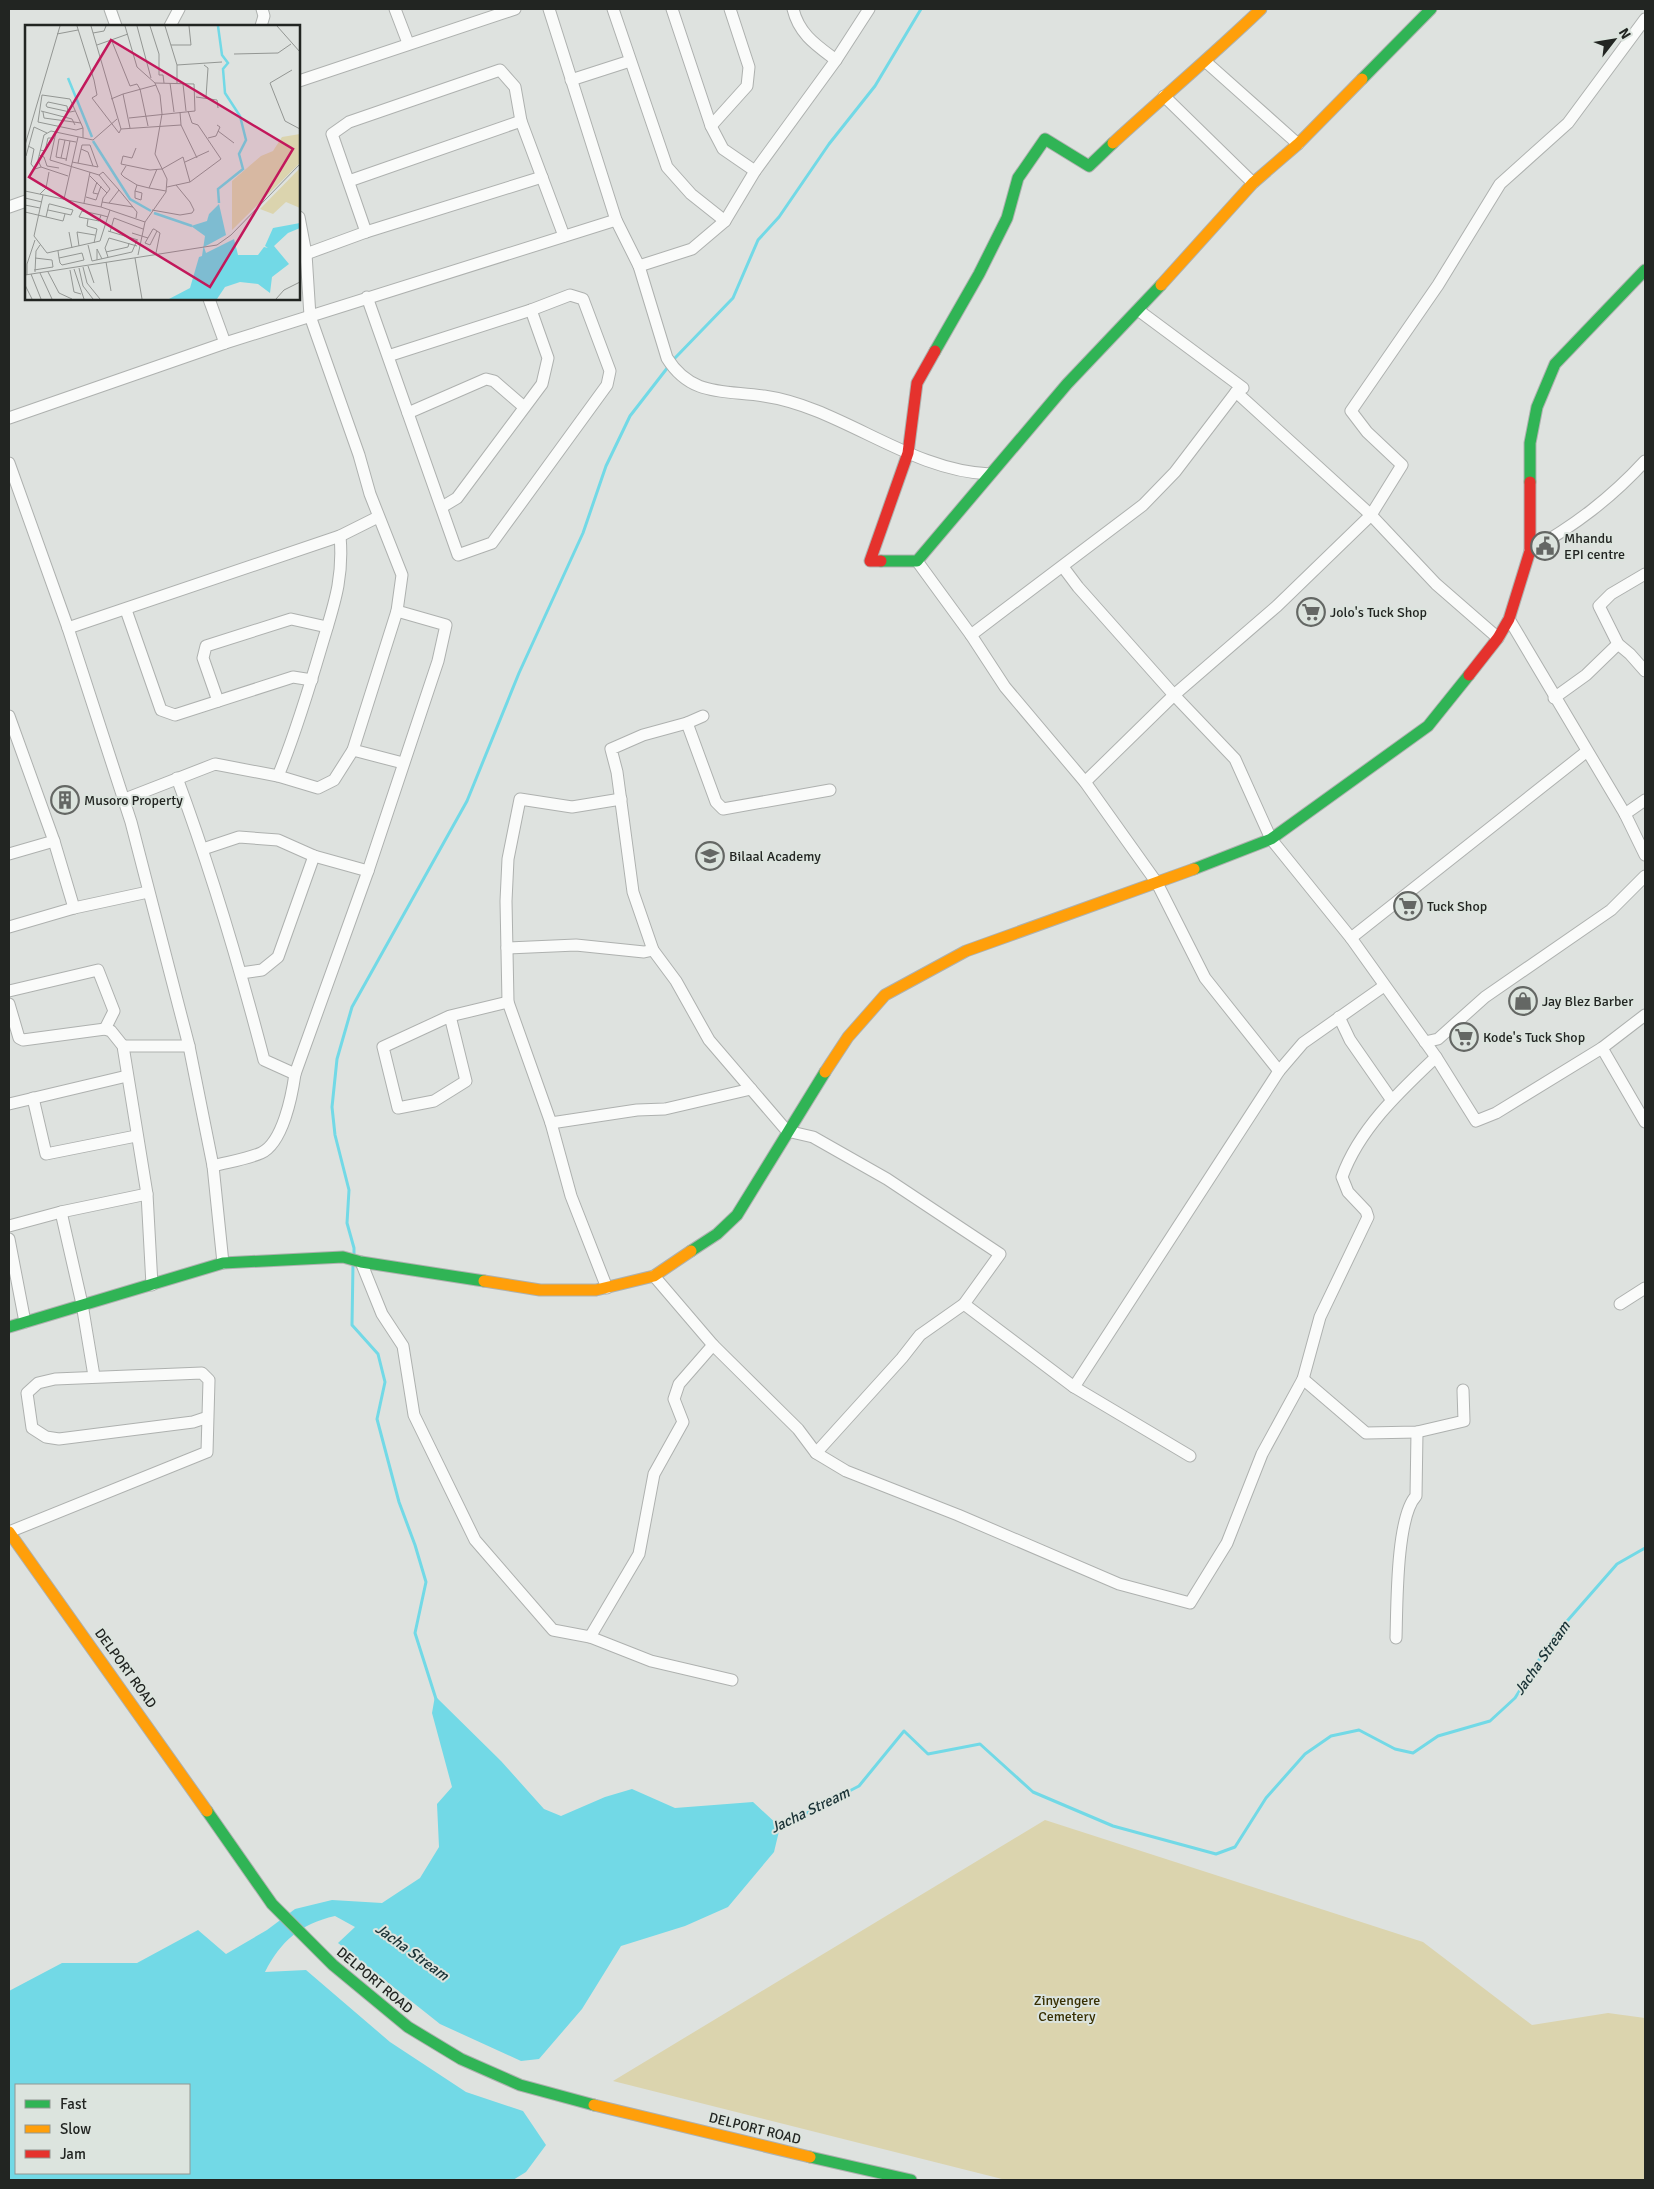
<svg xmlns="http://www.w3.org/2000/svg" width="1654" height="2189" font-family="Signika,sans-serif">
  <rect width="100%" height="100%" fill="#dee2df"/>
  <!-- green -->
  <polygon fill="#dbd4ae" points="1045,1820 1423,1942 1532,2025 1608,2013 1645,2018 1645,2180 1006,2180 613,2081"/>
  <!-- water -->
  <path fill="#72d9e6" fill-rule="evenodd" d="M435 1696 501 1761 544 1809 561 1816 605 1797 632 1789 675 1808 753 1802 780 1827 774 1852 728 1907 685 1926 621 1946 582 2009 539 2059 521 2061 440 2024 338 1943 355 1927 335 1916C300 1924 281 1941 265 1972L306 1970 390 2042 466 2092 523 2111 546 2145 526 2172 513 2180H9V1991L62 1963H137L198 1930 226 1954 267 1930 295 1909 332 1900 382 1903 420 1878 439 1847 437 1804 452 1787 432 1713ZM16 2085H189V2173H16Z"/>
  <g fill="none" stroke-linecap="round" stroke-linejoin="round">
    <!-- stream -->
    <g stroke="#72d9e6" stroke-width="3">
      <polyline points="354,1256 354,1248 347,1223 349,1190 335,1135 332,1107 337,1059 352,1007 467,801 519,673 583,533 606,466 630,416 675,358 733,298 758,240 779,217 829,144 875,86 921,9"/>
      <polyline points="353,1264 352,1325 378,1354 385,1382 377,1419 399,1502 415,1545 426,1582 415,1633 436,1699"/>
      <polyline points="776,1829 859,1786 904,1731 928,1754 980,1744 1033,1792 1113,1826 1216,1854 1235,1847 1266,1798 1305,1754 1331,1736 1359,1730 1395,1749 1413,1753 1438,1736 1490,1721 1515,1698 1554,1636 1617,1564 1645,1548"/>
    </g>
    <defs>
      <g id="street">
        <polyline points="110,9 116,26"/>
        <polyline points="395,9 408,43"/>
        <path d="M549 9 616 220 639 266 667 358C691 397 725 390 764 396 841 407 909 471 990 474"/>
        <polyline points="613,9 667,167 691,194 725,221"/>
        <polyline points="672,9 711,126 723,149 755,171"/>
        <path d="M793 9C799 34 816 45 836 60"/>
        <polyline points="170,26 179,9"/>
        <polyline points="261,26 264,16 262,9"/>
        <polyline points="1206,62 1298,144"/>
        <polyline points="571,80 630,61"/>
        <polyline points="299,81 515,9"/>
        <polyline points="1164,96 1253,183"/>
        <polyline points="711,126 747,86 749,67 730,9"/>
        <polyline points="349,181 521,121"/>
        <polyline points="9,207 26,201"/>
        <polyline points="366,232 332,134 349,122 500,70 515,87 521,121 564,236"/>
        <polyline points="306,254 366,232 542,177"/>
        <polyline points="639,266 692,249 725,221 755,171 836,60 869,9"/>
        <polyline points="367,297 458,555 492,543 607,385 610,371 583,299 570,295 531,310 388,356"/>
        <polyline points="209,299 225,343"/>
        <polyline points="1236,392 1371,515 1436,584 1498,638"/>
        <polyline points="408,413 486,379 494,381 524,407"/>
        <polyline points="9,418 225,343 616,220"/>
        <polyline points="9,463 68,628 131,822 189,1046 213,1166 223,1263"/>
        <polyline points="442,507 457,498 542,384 548,358 531,310"/>
        <path d="M1530 551C1575 525 1610 499 1645 461"/>
        <polyline points="917,561 971,635 1005,687 1085,782 1157,883 1205,978 1279,1071"/>
        <polyline points="1063,567 1078,587 1174,695 1235,759 1271,839 1351,938 1436,1057 1476,1121 1496,1113 1602,1048 1645,1015"/>
        <polyline points="1645,574 1611,594 1599,606 1618,644 1630,654 1645,671"/>
        <polyline points="126,610 161,710 175,715 293,677 312,680"/>
        <polyline points="1509,619 1625,814 1645,855"/>
        <polyline points="68,628 340,536 378,517"/>
        <polyline points="971,635 1143,505 1175,472 1236,392 1243,388 1138,310"/>
        <polyline points="1554,698 1586,675 1618,644"/>
        <polyline points="218,701 203,658 206,646 291,619 327,627"/>
        <polyline points="9,716 54,841 74,908"/>
        <polyline points="687,723 703,716"/>
        <polyline points="353,750 403,763"/>
        <path d="M278 776C295 735 308 692 321 648 333 607 344 580 340 536"/>
        <path d="M177 778C211 870 239 964 264 1060L295 1074"/>
        <polyline points="1085,782 1174,695 1277,606 1371,515 1402,465 1367,432 1351,411 1438,285 1500,184 1568,123 1645,19"/>
        <polyline points="125,799 215,764 278,776 318,788 334,780 353,750 397,611 402,575 370,494 359,455 310,316 306,254 299,217"/>
        <polyline points="621,799 572,807 520,799 508,859 506,901 508,1002 551,1123 637,1110 665,1109 751,1089"/>
        <polyline points="1625,814 1645,800"/>
        <polyline points="203,849 239,837 278,840 314,856 368,871"/>
        <polyline points="9,854 54,841"/>
        <polyline points="9,927 74,908 148,892"/>
        <polyline points="1351,938 1586,752"/>
        <polyline points="507,948 576,945 644,952 653,950"/>
        <polyline points="241,973 262,970 278,957 314,856"/>
        <polyline points="9,991 98,970 114,1011 105,1029"/>
        <polyline points="9,1004 19,1038 23,1040 105,1029 111,1031 123,1046 147,1194 152,1285"/>
        <polyline points="450,1016 466,1081 434,1101 398,1108 383,1047 450,1016 508,1002"/>
        <polyline points="1339,1017 1350,1040 1391,1099"/>
        <polyline points="1425,1042 1438,1039 1485,997 1611,910 1645,876"/>
        <polyline points="123,1046 189,1046"/>
        <polyline points="1602,1048 1645,1122"/>
        <polyline points="33,1098 46,1154 136,1136"/>
        <polyline points="9,1104 127,1076"/>
        <polyline points="551,1123 571,1196 607,1288"/>
        <path d="M213 1166C228 1162 247 1159 261 1153 283 1143 292 1095 295 1074L368 871 438 661 446 625 397 611"/>
        <polyline points="61,1212 82,1304 94,1376"/>
        <polyline points="9,1226 61,1212 147,1194"/>
        <polyline points="9,1239 25,1322"/>
        <polyline points="361,1262 382,1314 403,1346 414,1415 475,1540 553,1630 590,1637 639,1554 654,1474 683,1422 674,1399 679,1384 713,1345"/>
        <path d="M654 1276 713 1345 798 1429 816 1453 846 1471 958 1515 1119 1584 1190 1603 1227 1543 1262 1454 1303 1379 1320 1317 1368 1217 1366 1211 1348 1192 1342 1177C1359 1129 1400 1091 1436 1057"/>
        <polyline points="964,1304 1074,1387 1190,1456"/>
        <polyline points="1620,1304 1645,1288"/>
        <polyline points="1303,1379 1366,1433 1417,1432 1464,1421 1463,1390"/>
        <polyline points="1074,1387 1279,1071 1303,1043 1384,986"/>
        <polyline points="816,1453 902,1358 920,1335 964,1304 1000,1254 887,1179 813,1137 787,1131 709,1040 676,981 653,950 633,892 617,772 611,749 643,735 687,723 716,802 723,809 830,790"/>
        <polyline points="9,1532 207,1452 209,1380 202,1373 55,1379 38,1383 27,1393 32,1428 46,1437 59,1439 193,1422 208,1417"/>
        <polyline points="590,1637 651,1661 732,1680"/>
        <path d="M1396 1638C1397 1608 1396 1517 1416 1496L1417 1432"/>
      </g>
      <g id="fast">
        <polyline points="1362,79 1431,9"/>
        <polyline points="935,351 979,274 1007,218 1018,178 1045,139 1089,166 1113,143"/>
        <polyline points="1530,482 1530,443 1537,407 1555,364 1645,270"/>
        <polyline points="881,561 917,561 1067,384 1161,285"/>
        <polyline points="1194,869 1271,839 1428,726 1469,675"/>
        <polyline points="691,1251 717,1234 737,1215 825,1072"/>
        <polyline points="9,1327 223,1263 343,1257 361,1262 484,1281"/>
        <polyline points="207,1811 272,1904 333,1965 408,2027 461,2059 520,2085 594,2105"/>
        <polyline points="810,2157 911,2180"/>
      </g>
      <g id="slow">
        <path d="M1113 143C1162 98 1213 55 1261 9"/>
        <polyline points="1161,285 1253,183 1298,144 1362,79"/>
        <polyline points="825,1072 848,1037 885,995 966,951 1194,869"/>
        <polyline points="484,1281 540,1290 596,1290 654,1276 691,1251"/>
        <polyline points="9,1532 207,1811"/>
        <polyline points="594,2105 810,2157"/>
      </g>
      <g id="jam">
        <polyline points="881,561 870,561 908,453 917,383 935,351"/>
        <polyline points="1469,675 1498,638 1509,619 1530,551 1530,482"/>
      </g>
    </defs>
    <!-- street casing -->
    <use href="#street" stroke="#aeb1af" stroke-width="13"/>
    <!-- fast casing -->
    <use href="#fast" stroke="#aeb1af" stroke-width="13"/>
    <!-- slow casing -->
    <use href="#slow" stroke="#aeb1af" stroke-width="13"/>
    <!-- jam casing -->
    <use href="#jam" stroke="#aeb1af" stroke-width="13"/>
    <!-- street -->
    <use href="#street" stroke="#fafbfa" stroke-width="11"/>
    <!-- fast -->
    <use href="#fast" stroke="#30b455" stroke-width="11"/>
    <!-- slow -->
    <use href="#slow" stroke="#ff9f0a" stroke-width="11"/>
    <!-- jam -->
    <use href="#jam" stroke="#e5322d" stroke-width="11"/>
  </g>
  <!-- icons -->
  <defs>
    <symbol id="civic-ring" viewBox="-11 -11 22 22"><circle r="9.5" fill="#dce4de" stroke="#646764" stroke-width="1.5"/><path d="M-.6-6.5H3V-4.5H.6V-3L4-1V1h2V6H-6V1h2V-1L-.6-3ZM-1.2 2.5V6h2.4V2.5Z" fill="#646764"/></symbol>
    <symbol id="supermarket-ring" viewBox="-11 -11 22 22"><circle r="9.5" fill="#dce4de" stroke="#646764" stroke-width="1.5"/><path d="M-6-5.5h2.5l.6 2H6L4.5 2H-2.5L-4.4-4H-6ZM-1.5 3.2a1.3 1.3 0 1 0 .1 0ZM3 3.2a1.3 1.3 0 1 0 .1 0Z" fill="#646764"/></symbol>
    <symbol id="building-ring" viewBox="-11 -11 22 22"><circle r="9.5" fill="#dce4de" stroke="#646764" stroke-width="1.5"/><path d="M-4-6H4V6H1V3H-1V6H-4ZM-2.5-4.3h1.7v1.8h-1.7ZM.8-4.3h1.7v1.8H.8ZM-2.5-1h1.7V.8h-1.7ZM.8-1h1.7V.8H.8Z" fill="#646764"/></symbol>
    <symbol id="school-ring" viewBox="-11 -11 22 22"><circle r="9.5" fill="#dce4de" stroke="#646764" stroke-width="1.5"/><path d="M0-5L7-2L0 1L-7-2ZM-4 1L0 2.5L4 1V4Q0 6-4 4Z" fill="#646764"/></symbol>
    <symbol id="shop-ring" viewBox="-11 -11 22 22"><circle r="9.5" fill="#dce4de" stroke="#646764" stroke-width="1.5"/><path d="M-5-2.5h2.3a2.7 3.5 0 0 1 5.4 0H5L5.5 6h-11ZM-1.5-2.5h3a1.5 2.3 0 0 0-3 0Z" fill="#646764"/></symbol>
  </defs>
  <g fill-rule="evenodd">
    <use href="#civic-ring" x="1529" y="530" width="32" height="32"/>
    <use href="#supermarket-ring" x="1295" y="596" width="32" height="32"/>
    <use href="#building-ring" x="49" y="784" width="32" height="32"/>
    <use href="#school-ring" x="694" y="840" width="32" height="32"/>
    <use href="#supermarket-ring" x="1392" y="890" width="32" height="32"/>
    <use href="#shop-ring" x="1507" y="985" width="32" height="32"/>
    <use href="#supermarket-ring" x="1448" y="1021" width="32" height="32"/>
  </g>
  <g text-anchor="middle" stroke-width="4" stroke-linejoin="round" paint-order="stroke">
    <!-- poi labels -->
    <g font-size="14" fill="#222522" stroke="#dce4de" text-anchor="start">
      <text x="1564" y="543">Mhandu<tspan x="1564" dy="16">EPI centre</tspan></text>
      <text x="1330" y="617">Jolo's Tuck Shop</text>
      <text x="84" y="805">Musoro Property</text>
      <text x="729" y="861">Bilaal Academy</text>
      <text x="1427" y="911">Tuck Shop</text>
      <text x="1542" y="1006">Jay Blez Barber</text>
      <text x="1483" y="1042">Kode's Tuck Shop</text>
    </g>
    <!-- street labels -->
    <g font-size="14" fill="#222522" stroke="#dce4de">
      <text transform="translate(126 1668) rotate(54)" y="5">DELPORT ROAD</text>
      <text transform="translate(375 1980) rotate(40)" y="5">DELPORT ROAD</text>
      <text transform="translate(755 2128) rotate(14)" y="5">DELPORT ROAD</text>
    </g>
    <!-- park labels -->
    <g font-size="14" fill="#382f02" stroke="#dce4de">
      <text x="1067" y="2005">Zinyengere<tspan x="1067" dy="16">Cemetery</tspan></text>
    </g>
    <!-- water labels -->
    <g font-size="15" font-style="italic" fill="#1a3236" stroke="#dce4de">
      <text transform="translate(1542 1658) rotate(-55)" y="5">Jacha Stream</text>
      <text transform="translate(810 1810) rotate(-26)" y="5">Jacha Stream</text>
      <text transform="translate(412 1952) rotate(36)" y="5">Jacha Stream</text>
    </g>
  </g>
  <!-- overview -->
  <g transform="translate(25 25)">
    <rect width="275" height="275" fill="#dee2df"/>
    <path d="M275 109V138L207 205V156L236 131 248 126 257 112ZM275 143V183L261 177 248 189 235 184Z" fill="#dbd4ae"/>
    <path d="M194 179 201 210 179 222 181 228 209 214 213 230H233L239 222 243 223 240 221 248 203 275 198V203L263 208 249 221 264 239 247 252 245 268 233 259 215 257 200 262 192 274H144L165 263 174 232 177 231 180 211 166 201 182 196 184 189Z" fill="#72d9e6"/>
    <path fill="none" stroke="#72d9e6" stroke-width="2.5" d="M193 1 197 30 203 38 198 44 200 68 215 91 221 115 214 129 218 144 193 164 194 178M43 53 67 112M68 116 105 174 126 186M129 188 167 201"/>
    <path fill="none" stroke="#939693" stroke-width="1" d="M52 1 69 55 72 70 67 73 94 108M66 1 96 104 94 108M100 1 112 42 130 58 135 70 137 89 130 129 142 154 141 167 120 197 113 230M112 1 126 53M125 1 134 29V50H138L139 58M140 1 152 40V58M252 1 275 27M68 8 79 6 81 1M32 9 53 5M86 14 105 61 112 59 115 64 123 101M72 20 103 9M146 20H166L164 1M209 29 253 28 266 19M152 40 197 37M179 40 183 43 181 72M267 45 245 58 260 96 275 104M145 58 149 87M158 59 161 86M98 69 131 60M17 70 13 97 51 105 58 103M17 70 45 74 58 103V113M171 72 192 75 193 83M86 74 98 69 105 103M16 86 47 94 50 100M18 87 19 93 56 98M43 87 42 81 23 77 21 80 22 82 45 87 50 86M155 87 156 100 172 133M104 93 170 86 169 59 130 58M96 104 156 100M193 106 209 118M31 107 25 135 74 150 85 164 78 173 76 182M183 113 191 111 195 102 192 100M0 120 35 1M3 121 9 124 6 139 10 144 16 142M111 123 107 133 98 131 96 139 125 145 137 144 158 132 165 157M56 124 63 127 68 141M15 125 20 126 23 113H29M14 130 19 132 22 141 34 143M1 131 9 102 22 108M36 133 40 115M41 134 31 132 34 114 51 117M41 136 45 116M47 137 73 142 65 120H57L53 138M160 137 184 126M101 141 96 149 99 152 112 160 124 163 132 144M74 150 78 147 94 165 112 187 111 193M43 151 16 142 13 135 19 110 26 106 68 115 92 94M65 151 82 168M72 157 68 168 73 169M142 162 165 157 196 134 173 100 167 98 163 86M124 163 141 166M0 166 76 182 120 197M110 166 117 168 116 175 110 173V166L112 160M15 169 21 163 24 147M18 170 9 211 22 228 75 216 85 185M61 172 71 175 76 161M0 173 17 177M39 174 53 112M77 177 108 182M59 178 65 147M84 178 94 165M0 180 15 183M127 185 155 190 167 188 169 185 165 177 151 160M0 187 38 196 40 189M76 190 74 196 54 192 57 186 76 190 83 192M21 192 24 179H25L48 185 46 190 23 185M63 194 62 201 72 204 69 218M83 206 113 215M44 207 47 223M85 207 89 193 118 204M107 208 123 213M63 220 67 236 107 227 112 215M54 221 52 207 70 210M33 226 34 233 35 238 37 240 59 235 57 228 34 233M81 227 103 222 104 218M131 228 135 208 129 204H128L120 218 125 220 132 206M83 232 80 223 84 213 112 221M110 233 117 274M72 235V224L77 234M81 237 86 266M63 241 69 258M58 242 62 258 75 274M54 243 58 261 68 274M49 244 59 274M9 245 28 242 27 235 10 233M45 245 49 267 56 269M10 247 11 226 15 220M23 247 34 268 47 274M15 248 27 274M6 249 16 274M0 250 192 220 206 210 275 139M2 250V239L10 215M0 260 7 274M251 274 259 265 275 257"/>
    <path fill="#c2185b" fill-opacity="0.15" stroke="#c2185b" stroke-width="2.5" d="M86 15 268 124 185 262 4 152Z"/>
    <rect width="275" height="275" fill="none" stroke="#222522" stroke-width="2.5"/>
  </g>
  <!-- border -->
  <rect width="1654" height="2189" fill="none" stroke="#222522" stroke-width="20"/>
  <!-- legend -->
  <rect x="15" y="2084" width="175" height="90" fill="#dce4de" stroke="#929893"/>
  <rect x="25" y="2100" width="25" height="8" fill="#30b455" stroke="#929893"/>
  <text x="60" y="2109" font-size="15" fill="#222522">Fast</text>
  <rect x="25" y="2125" width="25" height="8" fill="#ff9f0a" stroke="#929893"/>
  <text x="60" y="2134" font-size="15" fill="#222522">Slow</text>
  <rect x="25" y="2150" width="25" height="8" fill="#e5322d" stroke="#929893"/>
  <text x="60" y="2159" font-size="15" fill="#222522">Jam</text>
  <!-- north arrow -->
  <g transform="translate(1614 40) rotate(59)" stroke="#dce4de" stroke-width="4" paint-order="stroke">
  <path d="M0-4L9 19L0 12L-9 19Z" fill="#222522"/>
  <text y="-8" font-size="14" font-weight="bold" text-anchor="middle" fill="#222522">N</text>
  </g>
</svg>
